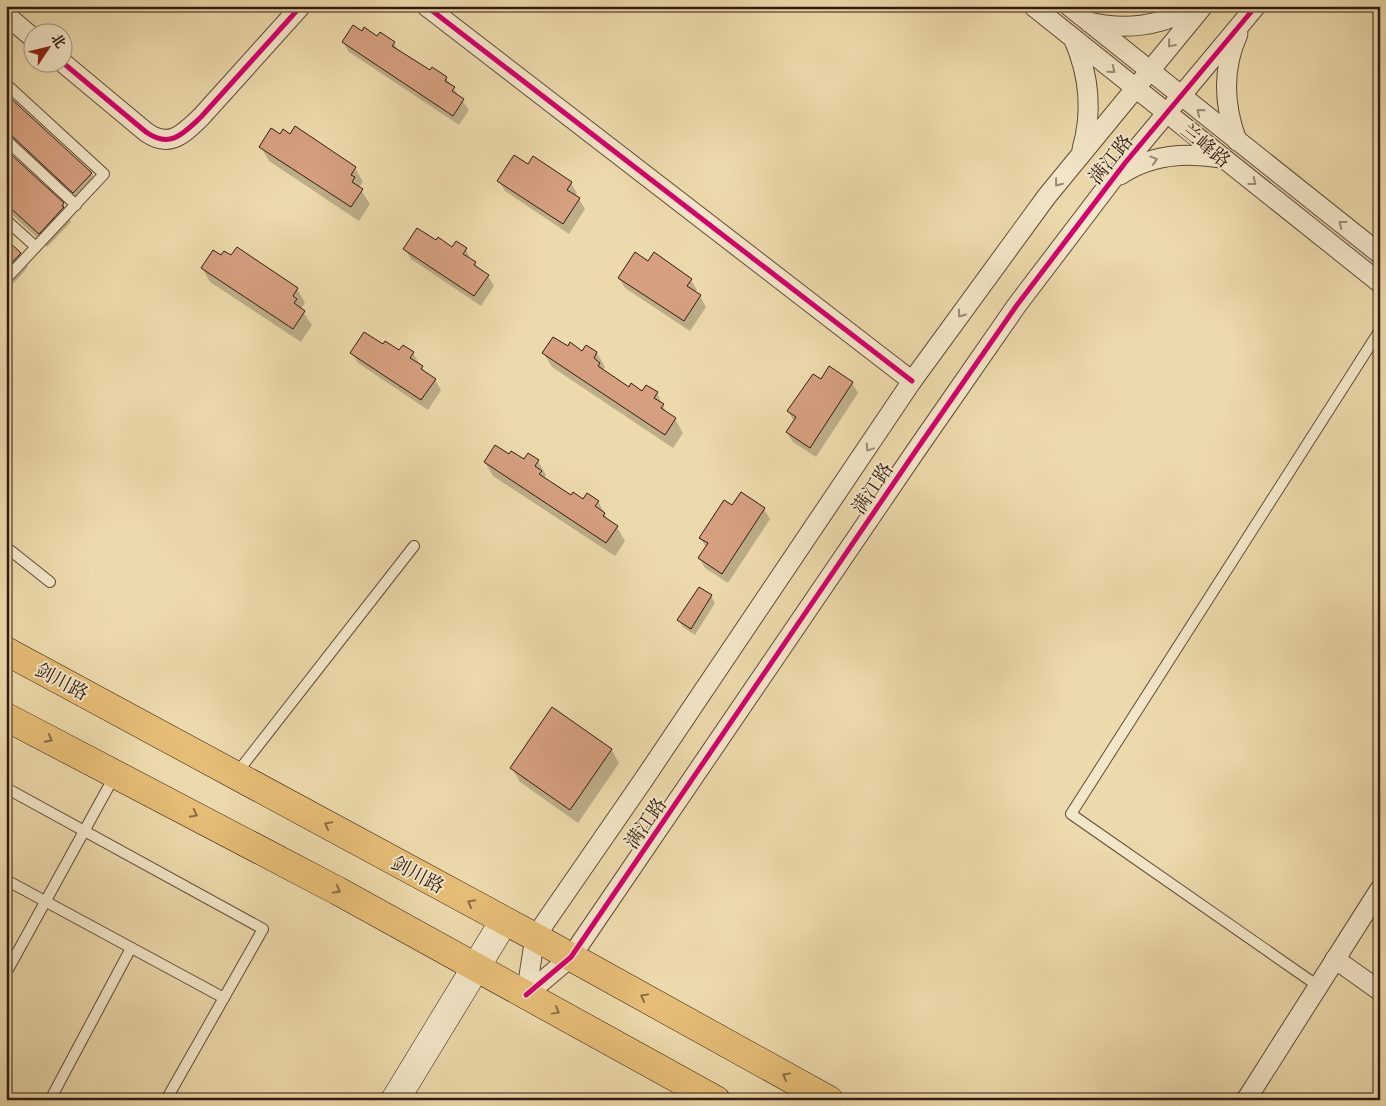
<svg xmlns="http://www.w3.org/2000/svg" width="1386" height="1106" font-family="'IM FELL DW Pica','Noto Serif SC',serif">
  <rect width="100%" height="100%" fill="#eddaac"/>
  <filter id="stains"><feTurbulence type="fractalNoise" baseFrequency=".004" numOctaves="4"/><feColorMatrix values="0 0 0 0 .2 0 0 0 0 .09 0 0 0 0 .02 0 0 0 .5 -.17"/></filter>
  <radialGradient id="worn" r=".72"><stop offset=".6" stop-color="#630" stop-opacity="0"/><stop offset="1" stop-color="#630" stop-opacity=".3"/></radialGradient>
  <!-- shadow -->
  <g fill="#0003">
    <polygon points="362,32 394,43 398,51 430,72 432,69 446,78 469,110 459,125 349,52 343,42"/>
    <polygon points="6,95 92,174 100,187 82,206 20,149 13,147 8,150 8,152 63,204 71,218 70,220 71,222 47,247 6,209"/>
    <polygon points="280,136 355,168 363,182 359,187 370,204 359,221 269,161 261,147"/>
    <polygon points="528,166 571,183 577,193 575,196 579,199 585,209 569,234 505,191 499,181"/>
    <polygon points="6,241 20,254 28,267 6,292"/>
    <polygon points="436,242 452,248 466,249 471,261 475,263 479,270 488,276 494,286 481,306 411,259 405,249"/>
    <polygon points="202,268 297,289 305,303 301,309 312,325 301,342 210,282"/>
    <polygon points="619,278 691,280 697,290 695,293 700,296 706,307 690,331 625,288"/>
    <polygon points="587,347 597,353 605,367 603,370 630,388 643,392 657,393 667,414 675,419 683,433 673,448 552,367 544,354 568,348 583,352"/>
    <polygon points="399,352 413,353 419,363 418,365 422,367 426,374 435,380 441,390 428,410 358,363 352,353"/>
    <polygon points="852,383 858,393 816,457 793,442 787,432 794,421 788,411"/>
    <polygon points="509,456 524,461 538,461 546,475 544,478 571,497 584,500 598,501 609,522 617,527 625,541 615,556 493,476 485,462"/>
    <polygon points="764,509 770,519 728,583 705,568 699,558 706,547 700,538"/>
    <polygon points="700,589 711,596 715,603 695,635 683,627 679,621"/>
    <polygon points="611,749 619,763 578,823 520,782 512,768"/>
  </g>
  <!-- building -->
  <g fill="#d6a080" stroke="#311a11">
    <polygon points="353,25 362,31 364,27 377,36 380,32 395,42 392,46 430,70 432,67 447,77 445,81 455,87 452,91 464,99 453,116 342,42"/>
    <polygon points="6,94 92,173 73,193 11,135 6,133"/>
    <polygon points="295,126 356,167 351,175 355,177 352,182 363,189 351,207 259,147 271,128 280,134 283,129 290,134"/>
    <polygon points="6,150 64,203 62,206 64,207 39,234 6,204"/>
    <polygon points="514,155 528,164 533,156 572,182 567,190 580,198 563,224 497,181"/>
    <polygon points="417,228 436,240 438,237 452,247 456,241 467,248 463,254 476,262 474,265 489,275 474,296 403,249"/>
    <polygon points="6,239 21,253 6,269"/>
    <polygon points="237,247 298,288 293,296 297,299 294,303 305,311 293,329 201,268 213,250 221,255 224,251 231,255"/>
    <polygon points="635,252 648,261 654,252 692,279 687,286 701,295 684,321 618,278"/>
    <polygon points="364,332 383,344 385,341 399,350 403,345 414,352 410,358 423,366 421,369 436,379 421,400 350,353"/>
    <polygon points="553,337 568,346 570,342 582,351 586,345 597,352 594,358 600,363 598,366 629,387 631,383 642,391 646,385 658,392 654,398 664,404 661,408 676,418 665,435 542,353"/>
    <polygon points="829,366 853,382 810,448 786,432 796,417 787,411 813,374 821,379"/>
    <polygon points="495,445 509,454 511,451 524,459 528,453 539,460 535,466 542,471 539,474 571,495 573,492 583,499 587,493 599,501 595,506 605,513 603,516 618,526 606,543 484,462"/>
    <polygon points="741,492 765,508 722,574 698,558 708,543 699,538 724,500 732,505"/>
    <polygon points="699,587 712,595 691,629 677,620"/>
    <polygon points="552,707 612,749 570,810 510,768"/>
  </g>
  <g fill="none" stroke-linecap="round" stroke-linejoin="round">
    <defs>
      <g id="lane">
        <polyline points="6,84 104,174 6,279"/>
        <polyline points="6,140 76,205"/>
        <polyline points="6,220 36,247"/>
        <polyline points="6,547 50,582"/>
        <polyline points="236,774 414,546"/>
        <polyline points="6,788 263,929 166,1100"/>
        <polyline points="6,880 224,998"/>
        <polyline points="6,973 115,775"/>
        <polyline points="1318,986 1071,814 1380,330"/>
        <polyline points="50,1100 131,948"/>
      </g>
      <g id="street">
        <polyline points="426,6 912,381"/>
        <polyline points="1033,6 1380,283"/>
        <polyline points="1069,6 1380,254"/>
        <polyline points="6,15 32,37"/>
        <path d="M1089 22C1127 31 1162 26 1196 6"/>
        <path d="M1074 40C1089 75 1093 111 1082 149"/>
        <path d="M62 62 146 132C170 149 183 134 201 117L301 6"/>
        <path d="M1237 141C1224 106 1222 69 1238 34"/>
        <path d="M1120 175C1150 155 1185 152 1220 158"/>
        <polyline points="1335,959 1380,991"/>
        <polyline points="526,995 571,957 917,449 1017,305 1125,163 1256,6"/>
        <polyline points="526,995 535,937 642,782 912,381 1047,196 1203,6"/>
        <polyline points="1246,1100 1380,889"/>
      </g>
      <polyline id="secondary" points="395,1100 504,921"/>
      <g id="highway">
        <polyline points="6,651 535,937 829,1100"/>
        <polyline points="6,717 338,891 716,1100"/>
      </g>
    </defs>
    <!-- lane casing -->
    <use href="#lane" stroke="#604a38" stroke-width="12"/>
    <!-- street casing -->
    <use href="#street" stroke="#604a38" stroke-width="21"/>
    <!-- secondary casing -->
    <use href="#secondary" stroke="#311a11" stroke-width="29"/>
    <!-- highway casing -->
    <use href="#highway" stroke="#311a11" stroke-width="29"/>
    <!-- lane -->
    <use href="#lane" stroke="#f3e7c9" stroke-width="10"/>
    <!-- street -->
    <use href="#street" stroke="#f3e7c9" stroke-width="19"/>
    <!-- secondary -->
    <use href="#secondary" stroke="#f3e7c9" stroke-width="28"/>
    <!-- highway -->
    <use href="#highway" stroke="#e6bd76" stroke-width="28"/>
    <defs>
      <g id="cycleway">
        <polyline points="426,6 912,381"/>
        <path d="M62 62 146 132C170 149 183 134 201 117L301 6"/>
        <polyline points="526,995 571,957 917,449 1017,305 1125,163 1256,6"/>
      </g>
    </defs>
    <!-- cycleway casing -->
    <use href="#cycleway" stroke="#f3e7c9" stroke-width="8"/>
    <!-- cycleway -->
    <use href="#cycleway" stroke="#d6006c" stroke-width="5"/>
  </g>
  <!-- one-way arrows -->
  <defs><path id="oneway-chevron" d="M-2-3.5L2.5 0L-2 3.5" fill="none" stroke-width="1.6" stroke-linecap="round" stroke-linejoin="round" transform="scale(1.25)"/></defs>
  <g stroke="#9c8b76">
    <use href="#oneway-chevron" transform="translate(1171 44) rotate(130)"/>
    <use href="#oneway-chevron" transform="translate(1112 70) rotate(39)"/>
    <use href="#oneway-chevron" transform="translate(1200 112) rotate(-141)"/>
    <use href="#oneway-chevron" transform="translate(1154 160) rotate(-17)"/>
    <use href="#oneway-chevron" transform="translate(1253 182) rotate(38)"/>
    <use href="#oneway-chevron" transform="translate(1058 183) rotate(128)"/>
    <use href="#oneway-chevron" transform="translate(1342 224) rotate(-142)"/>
    <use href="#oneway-chevron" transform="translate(961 314) rotate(126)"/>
    <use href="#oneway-chevron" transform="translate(869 448) rotate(124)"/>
  </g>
  <g stroke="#8c6c44">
    <use href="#oneway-chevron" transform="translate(49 739) rotate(28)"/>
    <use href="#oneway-chevron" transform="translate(194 814) rotate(27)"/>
    <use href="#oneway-chevron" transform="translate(328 825) rotate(-152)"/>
    <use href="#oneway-chevron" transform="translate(337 890) rotate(28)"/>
    <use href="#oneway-chevron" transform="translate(471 903) rotate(-152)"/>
    <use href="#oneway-chevron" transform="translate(644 997) rotate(-151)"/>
    <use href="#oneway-chevron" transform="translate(556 1011) rotate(29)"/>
    <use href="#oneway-chevron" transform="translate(786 1076) rotate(-151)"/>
  </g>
  <g text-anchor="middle" stroke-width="4" stroke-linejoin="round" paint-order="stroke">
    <!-- street labels -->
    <g font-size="19" fill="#311a11" stroke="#f3e7c9">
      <text transform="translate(1206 145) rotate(39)" y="7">兰峰路</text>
      <text transform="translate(1110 159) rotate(-51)" y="7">满江路</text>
      <text transform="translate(872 488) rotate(-56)" y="7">满江路</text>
      <text transform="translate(62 681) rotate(28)" y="7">剑川路</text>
      <text transform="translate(645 823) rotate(-55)" y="7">满江路</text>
      <text transform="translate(418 874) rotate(28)" y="7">剑川路</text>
    </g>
  </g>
  <!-- margin -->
  <rect width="1386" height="1106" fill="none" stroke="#eddaac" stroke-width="25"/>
  <rect x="8" y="8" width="1371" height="1091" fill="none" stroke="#311a11" stroke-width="2.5"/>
  <rect x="12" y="12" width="1361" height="1081" fill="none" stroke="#311a11"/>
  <!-- north arrow -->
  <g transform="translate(48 48) rotate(55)"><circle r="24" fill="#f3e7c9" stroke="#a5957f"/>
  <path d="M0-4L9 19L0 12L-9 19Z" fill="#8f2418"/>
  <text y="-8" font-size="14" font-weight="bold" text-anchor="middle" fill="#311a11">北</text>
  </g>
  <rect width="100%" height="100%" filter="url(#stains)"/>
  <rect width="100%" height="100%" fill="url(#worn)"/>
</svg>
